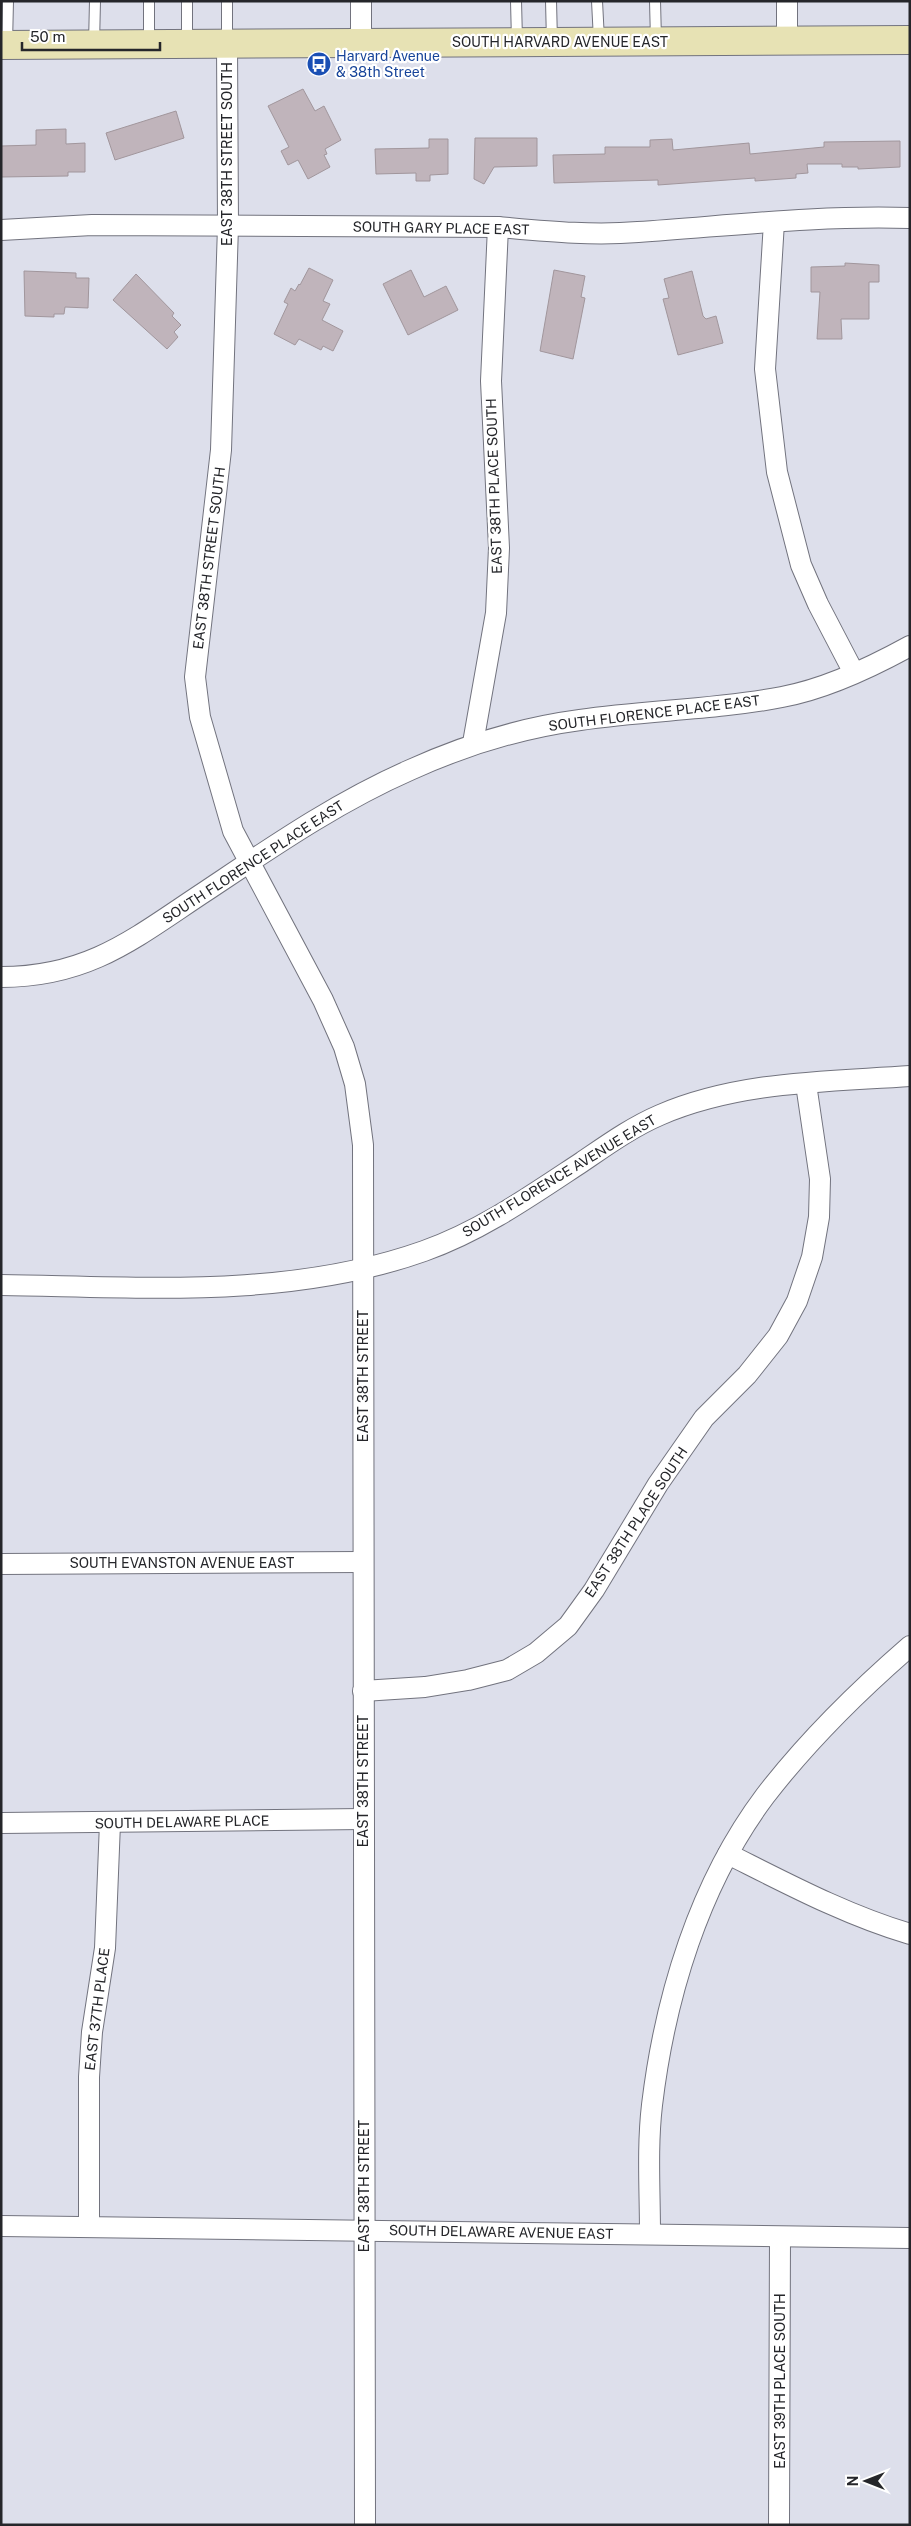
<svg xmlns="http://www.w3.org/2000/svg" width="911" height="2526" font-family="'Public Sans',sans-serif">
  <rect width="100%" height="100%" fill="#dddfeb"/>
  <!-- building -->
  <g fill="#c0b4bb" stroke="#a1969c">
    <polygon points="303,89 315,111 324,106 341,140 325,149 327,154 324,155 330,167 308,179 298,160 288,165 281,151 289,147 268,106"/>
    <polygon points="176,111 184,138 115,160 106,133"/>
    <polygon points="66,129 66,144 85,143 85,172 68,172 68,176 1,177 1,146 36,145 36,130"/>
    <polygon points="475,138 537,138 537,166 494,167 484,184 474,179"/>
    <polygon points="429,139 448,139 448,174 430,175 430,181 416,181 416,173 376,174 375,149 429,148"/>
    <polygon points="672,139 673,150 749,143 750,154 824,147 824,142 900,141 900,167 858,169 858,167 842,167 842,164 807,164 808,173 796,174 796,178 755,181 755,178 658,185 658,180 554,183 553,155 605,154 605,147 650,147 650,140"/>
    <polygon points="845,263 879,265 879,282 869,282 869,319 841,319 842,339 817,339 820,292 811,292 811,267 845,266"/>
    <polygon points="309,268 333,280 323,301 330,304 322,320 343,331 333,351 323,346 321,350 299,339 295,345 274,334 288,304 284,302 291,288 295,291 299,284 300,285"/>
    <polygon points="411,270 424,297 446,286 458,310 408,335 383,284"/>
    <polygon points="554,270 585,276 581,297 585,298 573,359 540,351"/>
    <polygon points="24,271 76,273 76,278 89,278 88,308 65,307 64,314 54,314 54,317 25,316"/>
    <polygon points="692,271 703,316 706,319 716,316 723,343 678,355 663,299 669,298 664,279"/>
    <polygon points="136,274 174,313 172,316 181,325 174,332 178,337 167,349 113,300"/>
  </g>
  <g fill="none" stroke-linecap="round" stroke-linejoin="round">
    <defs>
      <g id="service">
        <polyline points="187,1 187,43"/>
        <polyline points="227,1 227,43"/>
        <polyline points="516,1 517,40"/>
        <polyline points="551,1 552,41"/>
        <polyline points="597,1 599,40"/>
        <polyline points="655,1 656,40"/>
        <polyline points="149,43 149,1"/>
        <polyline points="7,44 8,1"/>
        <polyline points="94,44 95,1"/>
      </g>
      <g id="minor">
        <polyline points="787,1 787,41"/>
        <polyline points="227,44 228,226 221,450 195,677 200,717 233,831 323,1000 344,1047 355,1084 363,1145 365,2525"/>
        <polyline points="361,44 361,1"/>
        <polyline points="774,222 765,369 777,472 801,565 818,604 854,673"/>
        <path d="M1 230 92 225 498 227C544 231 591 236 638 232 728 226 819 215 910 218"/>
        <polyline points="473,743 496,613 499,548 491,381 498,227"/>
        <path d="M1 977C90 977 136 937 206 891 272 847 337 802 410 770 465 745 520 728 580 720 647 710 715 710 782 697 826 689 870 668 910 646"/>
        <path d="M1 1285C142 1287 289 1299 424 1251 481 1231 532 1195 582 1162 607 1145 632 1127 660 1115 739 1081 826 1082 910 1076"/>
        <polyline points="1,1564 363,1562"/>
        <polyline points="363,1691 425,1687 468,1680 507,1670 536,1653 568,1626 594,1590 658,1484 704,1418 747,1375 778,1336 797,1301 812,1257 819,1217 820,1179 806,1084"/>
        <polyline points="1,1823 363,1819"/>
        <path d="M728 1854C788 1884 846 1915 910 1934"/>
        <polyline points="1,2226 910,2238"/>
        <polyline points="89,2226 89,2077 92,2032 105,1948 110,1823"/>
        <path d="M650 2234C650 2191 647 2148 652 2105 665 1997 699 1884 765 1796 808 1740 857 1692 910 1646"/>
        <polyline points="779,2525 780,2237"/>
      </g>
      <polyline id="secondary" points="1,45 910,40"/>
    </defs>
    <!-- service casing -->
    <use href="#service" stroke="#72737e" stroke-width="12"/>
    <!-- minor casing -->
    <use href="#minor" stroke="#72737e" stroke-width="22"/>
    <!-- secondary casing -->
    <use href="#secondary" stroke="#72737e" stroke-width="30"/>
    <!-- service -->
    <use href="#service" stroke="#fff" stroke-width="10"/>
    <!-- minor -->
    <use href="#minor" stroke="#fff" stroke-width="20"/>
    <!-- secondary -->
    <use href="#secondary" stroke="#e7e2b4" stroke-width="28"/>
  </g>
  <!-- icons -->
  <defs>
    <symbol id="bus-disc" viewBox="-11 -11 22 22"><circle r="9.5" fill="#1a4fb4" stroke="#fff"/><path d="M-5-6H5V4H4V6H2V4H-2V6H-4V4H-5ZM-3.5-4V0h7V-4ZM-3.5 1.2v1.5H-2V1.2ZM2 1.2v1.5H3.5V1.2Z" fill="#fff"/></symbol>
  </defs>
  <g fill-rule="evenodd">
    <use href="#bus-disc" x="305" y="50" width="28" height="28"/>
  </g>
  <g text-anchor="middle" stroke-width="4.5" stroke-linejoin="round" paint-order="stroke">
    <!-- street labels -->
    <g font-size="14" fill="#25262a" stroke="#fff">
      <text x="560" y="47">SOUTH HARVARD AVENUE EAST</text>
      <text transform="translate(227 154) rotate(-90)" y="5">EAST 38TH STREET SOUTH</text>
      <text transform="translate(441 228) rotate(1)" y="5">SOUTH GARY PLACE EAST</text>
      <text transform="translate(494 486) rotate(-92)" y="5">EAST 38TH PLACE SOUTH</text>
      <text transform="translate(209 558) rotate(-83)" y="5">EAST 38TH STREET SOUTH</text>
      <text transform="translate(654 713) rotate(-7)" y="5">SOUTH FLORENCE PLACE EAST</text>
      <text transform="translate(253 862) rotate(-33)" y="5">SOUTH FLORENCE PLACE EAST</text>
      <text transform="translate(559 1176) rotate(-31)" y="5">SOUTH FLORENCE AVENUE EAST</text>
      <text transform="translate(363 1376) rotate(-90)" y="5">EAST 38TH STREET</text>
      <text transform="translate(636 1522) rotate(-57)" y="5">EAST 38TH PLACE SOUTH</text>
      <text x="182" y="1568">SOUTH EVANSTON AVENUE EAST</text>
      <text transform="translate(363 1781) rotate(-90)" y="5">EAST 38TH STREET</text>
      <text transform="translate(182 1822) rotate(-1)" y="5">SOUTH DELAWARE PLACE</text>
      <text transform="translate(97 2009) rotate(-83)" y="5">EAST 37TH PLACE</text>
      <text transform="translate(364 2186) rotate(-90)" y="5">EAST 38TH STREET</text>
      <text transform="translate(501 2232) rotate(1)" y="5">SOUTH DELAWARE AVENUE EAST</text>
      <text transform="translate(780 2381) rotate(-90)" y="5">EAST 39TH PLACE SOUTH</text>
    </g>
    <!-- transit labels -->
    <g font-size="14" fill="#164399" stroke="#fff" text-anchor="start">
      <text x="336" y="61">Harvard Avenue<tspan x="336" dy="16">&amp; 38th Street</tspan></text>
    </g>
  </g>
  <!-- border -->
  <rect width="911" height="2526" fill="none" stroke="#25262a" stroke-width="5"/>
  <!-- north arrow -->
  <g transform="translate(866 2481) rotate(270)" stroke="#ffffff" stroke-width="4" paint-order="stroke">
  <path d="M0-4L9 19L0 12L-9 19Z" fill="#25262a"/>
  <text y="-8" font-size="14" font-weight="bold" text-anchor="middle" fill="#25262a">N</text>
  </g>
  <!-- scale -->
  <path d="M22 42v8h138v-8" fill="none" stroke="#25262a" stroke-width="2.5"/>
  <text x="30" y="42" font-size="15" fill="#25262a" stroke="#ffffff" stroke-width="4" paint-order="stroke">50 m</text>
</svg>
